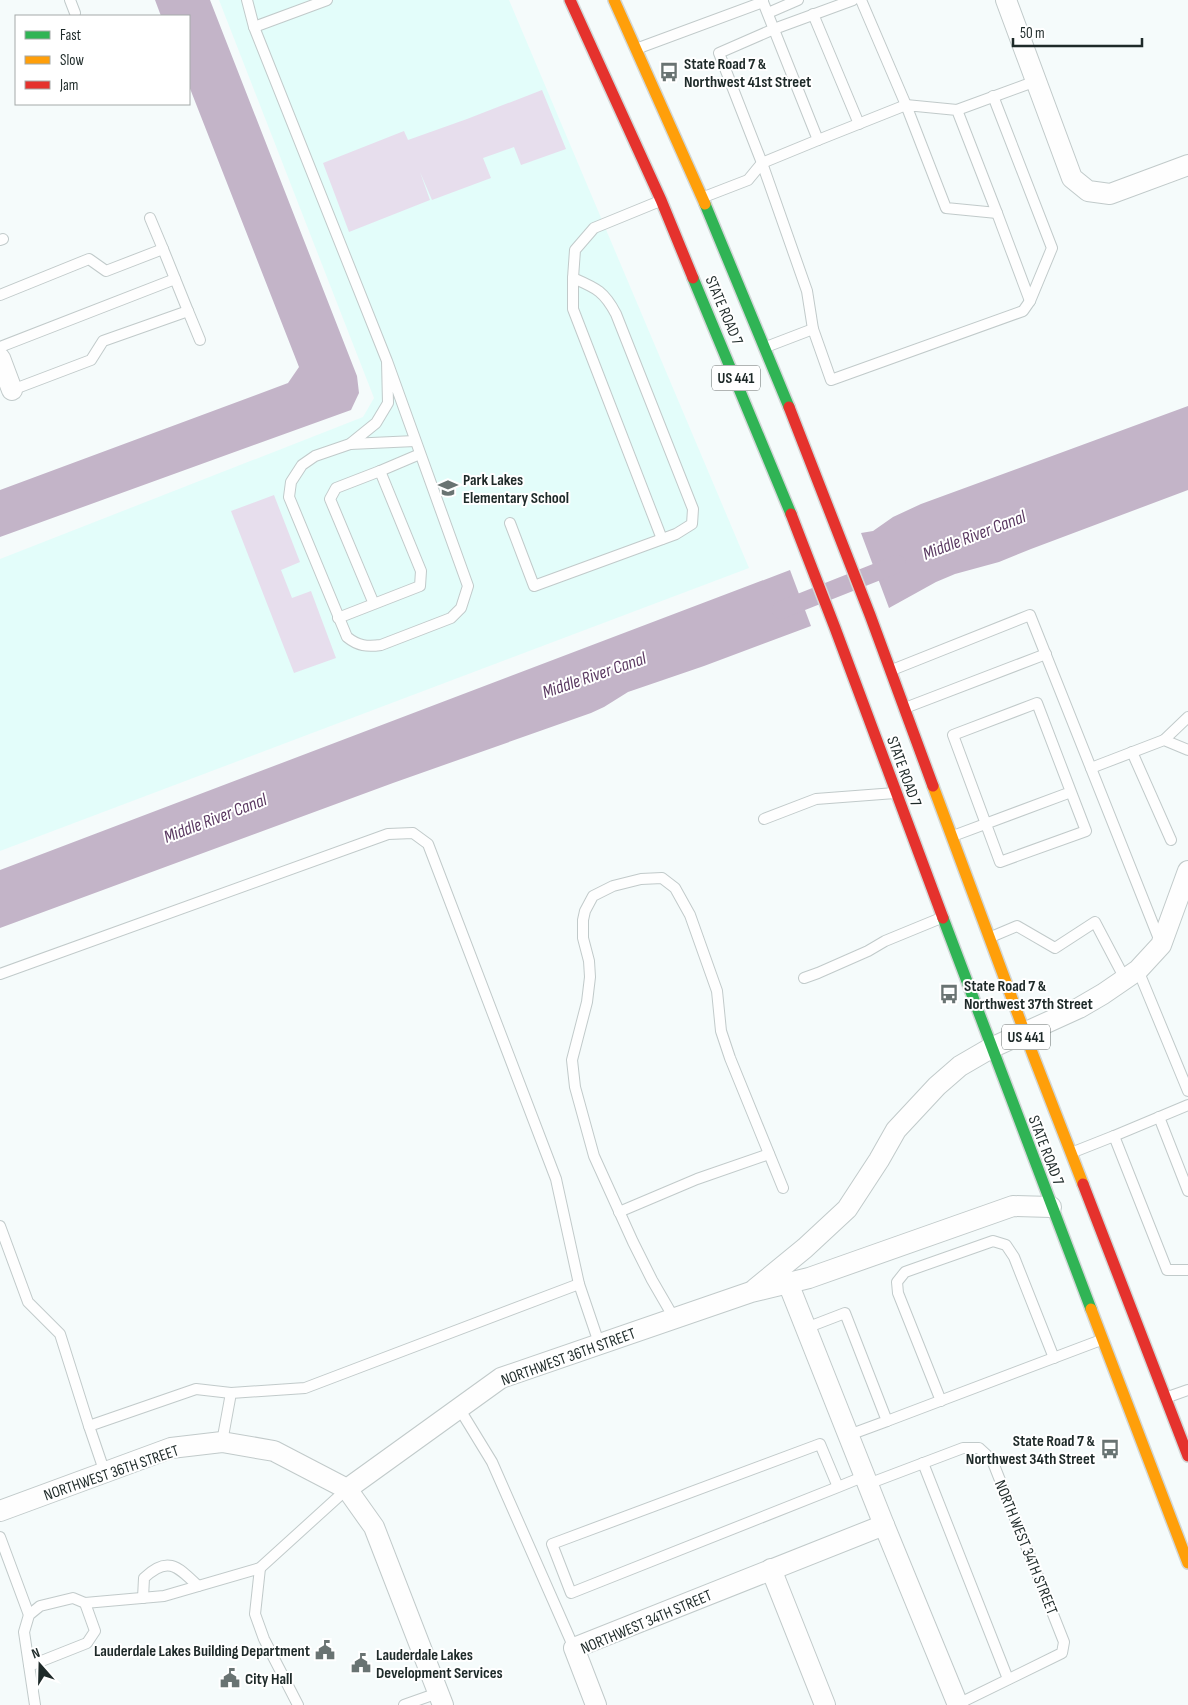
<svg xmlns="http://www.w3.org/2000/svg" width="1188" height="1705" font-family="'Sofia Sans Condensed',sans-serif">
  <rect width="100%" height="100%" fill="#f5fbfb"/>
  <!-- built -->
  <polygon fill="#e3fdfa" points="219,0 509,0 749,568 0,851 0,559 363,417 374,398"/>
  <!-- green -->
  <g fill="#e7deed">
    <polygon points="542,90 566,149 521,165 514,147 483,158 491,178 432,200 420,172 430,200 349,232 323,163 404,131 408,140 467,119"/>
    <polygon points="274,495 300,562 281,570 292,598 311,591 336,658 294,673 231,511"/>
  </g>
  <!-- water -->
  <g fill="#c3b4c8">
    <polygon points="155,0 210,0 357,376 359,393 351,410 0,537 0,490 288,383 299,367 189,86 189,16 161,16"/>
    <polygon points="1188,406 1188,490 1031,549 999,562 955,574 936,582 889,608 861,533 873,531 893,517 921,504"/>
    <polygon points="790,570 811,626 704,666 628,692 604,707 591,713 393,783 0,928 0,870"/>
  </g>
  <g fill="none" stroke-linecap="round" stroke-linejoin="round">
    <!-- canal -->
    <polyline stroke="#c3b4c8" stroke-width="18" points="781,610 897,564"/>
    <defs>
      <g id="lane">
        <polyline points="70,0 75,13"/>
        <path d="M247 0 254 27 387 361 468 586 461 608 451 618 381 645C367 647 358 646 347 637L289 497 291 482 302 465 315 456 350 444 376 423 388 403 387 361"/>
        <polyline points="768,13 798,0"/>
        <polyline points="813,14 859,124"/>
        <polyline points="254,27 327,0"/>
        <polyline points="636,49 763,2 763,0"/>
        <polygon points="906,105 957,110 997,213 946,208"/>
        <polyline points="957,110 1036,81"/>
        <polyline points="818,140 906,105 861,0"/>
        <polyline points="704,197 748,180 762,163 818,140 763,2"/>
        <polyline points="997,213 1030,301"/>
        <polyline points="150,218 163,249"/>
        <polyline points="0,240 3,239"/>
        <polyline points="573,278 573,309 662,539"/>
        <polyline points="0,295 89,259 106,271 163,249 188,311 103,341 91,360 12,390"/>
        <polyline points="188,311 200,340"/>
        <polyline points="813,329 831,380 1023,311 1030,301 1052,248 993,96"/>
        <polyline points="0,347 175,279"/>
        <polyline points="766,347 813,329 807,291 762,163 719,53 774,29 853,0"/>
        <polyline points="350,444 415,441"/>
        <polyline points="380,471 420,454"/>
        <path d="M510 523 534 586 676 534 692 524 693 509 616 314C604 291 596 288 573 278L575 250 594 228 660 201"/>
        <polyline points="338,618 420,586 421,571 380,471 336,488 330,499 374,604"/>
        <polyline points="892,670 1030,615 1161,944"/>
        <polyline points="905,708 1046,654"/>
        <polyline points="1164,740 1188,717"/>
        <polyline points="1132,752 1171,840"/>
        <polyline points="1091,768 1164,740 1188,750"/>
        <polyline points="764,819 816,799 895,793"/>
        <polyline points="953,836 1071,792 1037,703 953,735 1000,862 1086,831 1071,792"/>
        <polyline points="991,937 1017,926 1055,948 1095,922 1125,979"/>
        <polyline points="1138,970 1188,1091"/>
        <polyline points="0,974 388,834 413,833 428,844 556,1179 579,1284 599,1343"/>
        <polyline points="804,978 818,973 868,951 885,941 941,918"/>
        <polyline points="1159,1117 1188,1191"/>
        <polyline points="1114,1136 1188,1105"/>
        <polyline points="1071,1153 1114,1136 1167,1270 1188,1270"/>
        <polyline points="619,1212 697,1179 769,1154"/>
        <polyline points="0,1226 28,1302 60,1334 89,1426"/>
        <polyline points="674,1318 652,1280 633,1242 594,1156 575,1087 572,1060 587,1002 590,977 589,961 583,938 583,920 585,911 593,896 613,886 641,879 662,878 675,888 690,915 717,991 721,1031 730,1058 783,1188"/>
        <polyline points="806,1328 845,1313 887,1421 849,1435"/>
        <polyline points="1168,1397 1188,1390"/>
        <polyline points="941,1401 898,1293 897,1282 905,1272 993,1241 1006,1245 1014,1257 1054,1358"/>
        <polyline points="459,1408 492,1462 574,1648"/>
        <polyline points="887,1421 1101,1340"/>
        <polyline points="222,1442 231,1393 305,1388 579,1284"/>
        <polyline points="923,1463 1008,1679"/>
        <polyline points="105,1473 89,1426 196,1389 231,1393"/>
        <polyline points="868,1484 963,1448 979,1448 992,1460 1064,1642 1062,1653 958,1704"/>
        <polyline points="838,1487 820,1444 552,1544 571,1593 838,1487 865,1476"/>
        <polyline points="0,1537 29,1615"/>
        <polyline points="260,1568 255,1614 264,1639 298,1705"/>
        <path d="M143 1598 144 1578C168 1555 178 1567 198 1586"/>
        <polyline points="85,1603 164,1596 260,1568 347,1489"/>
        <polyline points="29,1666 87,1643 95,1631 85,1603 73,1598 40,1606 29,1615 24,1632 35,1705"/>
        <polyline points="404,1705 438,1693"/>
      </g>
      <g id="street">
        <polyline points="1006,0 1072,178 1088,191 1110,194 1188,165"/>
        <polyline points="0,358 12,390"/>
        <polyline points="788,1283 884,1525 958,1705"/>
        <polyline points="755,1289 805,1248 847,1209 879,1160 896,1130 937,1086 960,1066 991,1048 1079,1008 1103,994 1138,970 1161,945 1188,871"/>
        <polyline points="347,1489 374,1527 443,1705"/>
        <polyline points="0,1511 171,1448 222,1442 274,1451 347,1489 501,1378 751,1292 809,1278 1013,1206 1051,1207"/>
        <polyline points="771,1569 825,1705"/>
        <polyline points="596,1705 574,1648 884,1525"/>
      </g>
      <g id="fast">
        <polyline points="705,204 789,407"/>
        <polyline points="693,278 791,514"/>
        <polyline points="943,918 1091,1309"/>
      </g>
      <g id="slow">
        <polyline points="614,0 705,204"/>
        <polyline points="933,786 1033,1055 1083,1184"/>
        <polyline points="1091,1309 1188,1563"/>
      </g>
      <g id="jam">
        <polyline points="570,0 661,200 693,278"/>
        <polyline points="789,407 870,615 933,786"/>
        <polyline points="791,514 835,628 943,918"/>
        <polyline points="1083,1184 1188,1456"/>
      </g>
    </defs>
    <!-- lane casing -->
    <use href="#lane" stroke="#c1caca" stroke-width="12"/>
    <!-- street casing -->
    <use href="#street" stroke="#c1caca" stroke-width="22"/>
    <!-- fast casing -->
    <use href="#fast" stroke="#d2d7d7" stroke-width="14"/>
    <!-- slow casing -->
    <use href="#slow" stroke="#d2d7d7" stroke-width="14"/>
    <!-- jam casing -->
    <use href="#jam" stroke="#d2d7d7" stroke-width="14"/>
    <!-- lane -->
    <use href="#lane" stroke="#fefefe" stroke-width="10"/>
    <!-- street -->
    <use href="#street" stroke="#fefefe" stroke-width="20"/>
    <!-- fast -->
    <use href="#fast" stroke="#30b455" stroke-width="11"/>
    <!-- slow -->
    <use href="#slow" stroke="#ff9f0a" stroke-width="11"/>
    <!-- jam -->
    <use href="#jam" stroke="#e5322d" stroke-width="11"/>
  </g>
  <!-- icons -->
  <defs>
    <symbol id="bus-bare" viewBox="-9 -9 18 18"><path d="M-5-6H5V4H4V6H2V4H-2V6H-4V4H-5ZM-3.5-4V0h7V-4ZM-3.5 1.2v1.5H-2V1.2ZM2 1.2v1.5H3.5V1.2Z" fill="#697372" stroke="#fff" stroke-width="2.5" paint-order="stroke"/></symbol>
    <symbol id="school-bare" viewBox="-9 -9 18 18"><path d="M0-5L7-2L0 1L-7-2ZM-4 1L0 2.5L4 1V4Q0 6-4 4Z" fill="#697372" stroke="#fff" stroke-width="2.5" paint-order="stroke"/></symbol>
    <symbol id="civic-bare" viewBox="-9 -9 18 18"><path d="M-.6-6.5H3V-4.5H.6V-3L4-1V1h2V6H-6V1h2V-1L-.6-3ZM-1.2 2.5V6h2.4V2.5Z" fill="#697372" stroke="#fff" stroke-width="2.5" paint-order="stroke"/></symbol>
  </defs>
  <g fill-rule="evenodd">
    <use href="#bus-bare" x="655" y="58" width="28" height="28"/>
    <use href="#school-bare" x="434" y="474" width="28" height="28"/>
    <use href="#bus-bare" x="935" y="980" width="28" height="28"/>
    <use href="#bus-bare" x="1096" y="1435" width="28" height="28"/>
    <use href="#civic-bare" x="311" y="1636" width="28" height="28"/>
    <use href="#civic-bare" x="347" y="1649" width="28" height="28"/>
    <use href="#civic-bare" x="216" y="1664" width="28" height="28"/>
  </g>
  <g text-anchor="middle" stroke-width="4" stroke-linejoin="round" paint-order="stroke">
    <!-- shield labels -->
    <g fill="#fff" stroke="#626a69" stroke-width="1">
      <rect x="712" y="365.5" width="48" height="25" rx="4"/>
      <rect x="1002" y="1024.5" width="48" height="25" rx="4"/>
    </g>
    <g font-size="15" font-weight="bold" fill="#1e2a29">
      <text x="736" y="383">US 441</text>
      <text x="1026" y="1042">US 441</text>
    </g>
    <!-- poi labels -->
    <g font-size="16" font-weight="bold" fill="#1e2a29" stroke="#fff" text-anchor="start">
      <text x="684" y="69">State Road 7 &amp;<tspan x="684" dy="18">Northwest 41st Street</tspan></text>
      <text x="463" y="485">Park Lakes<tspan x="463" dy="18">Elementary School</tspan></text>
      <text x="964" y="991">State Road 7 &amp;<tspan x="964" dy="18">Northwest 37th Street</tspan></text>
      <text x="1095" y="1446" text-anchor="end">State Road 7 &amp;<tspan x="1095" dy="18">Northwest 34th Street</tspan></text>
      <text x="310" y="1656" text-anchor="end">Lauderdale Lakes Building Department</text>
      <text x="376" y="1660">Lauderdale Lakes<tspan x="376" dy="18">Development Services</tspan></text>
      <text x="245" y="1684">City Hall</text>
    </g>
    <!-- street labels -->
    <g font-size="16" fill="#1e2a29" stroke="#fff">
      <text transform="translate(725 310) rotate(67)" y="6">STATE ROAD 7</text>
      <text transform="translate(905 771) rotate(70)" y="6">STATE ROAD 7</text>
      <text transform="translate(1047 1150) rotate(69)" y="6">STATE ROAD 7</text>
      <text transform="translate(568 1356) rotate(-20)" y="6">NORTHWEST 36TH STREET</text>
      <text transform="translate(111 1472) rotate(-19)" y="6">NORTHWEST 36TH STREET</text>
      <text transform="translate(1027 1547) rotate(68)" y="6">NORTH WEST 34TH STREET</text>
      <text transform="translate(646 1621) rotate(-23)" y="6">NORTHWEST 34TH STREET</text>
    </g>
    <!-- water labels -->
    <g font-size="18" font-style="italic" fill="#5b3a62" stroke="#fff">
      <text transform="translate(974 535) rotate(-21)" y="6">Middle River Canal</text>
      <text transform="translate(594 675) rotate(-19)" y="6">Middle River Canal</text>
      <text transform="translate(215 818) rotate(-21)" y="6">Middle River Canal</text>
    </g>
  </g>
  <!-- legend -->
  <rect x="15" y="15" width="175" height="90" fill="#ffffff" stroke="#a5aaa9"/>
  <rect x="25" y="31" width="25" height="8" fill="#30b455" stroke="#a5aaa9"/>
  <text x="60" y="40" font-size="15" fill="#1e2a29">Fast</text>
  <rect x="25" y="56" width="25" height="8" fill="#ff9f0a" stroke="#a5aaa9"/>
  <text x="60" y="65" font-size="15" fill="#1e2a29">Slow</text>
  <rect x="25" y="81" width="25" height="8" fill="#e5322d" stroke="#a5aaa9"/>
  <text x="60" y="90" font-size="15" fill="#1e2a29">Jam</text>
  <!-- north arrow -->
  <g transform="translate(40 1665) rotate(340)" stroke="#ffffff" stroke-width="4" paint-order="stroke">
  <path d="M0-4L9 19L0 12L-9 19Z" fill="#1e2a29"/>
  <text y="-8" font-size="14" font-weight="bold" text-anchor="middle" fill="#1e2a29">N</text>
  </g>
  <!-- scale -->
  <path d="M1013 38v8h129v-8" fill="none" stroke="#1e2a29" stroke-width="2.5"/>
  <text x="1020" y="38" font-size="15" fill="#1e2a29" stroke="#ffffff" stroke-width="4" paint-order="stroke">50 m</text>
</svg>
